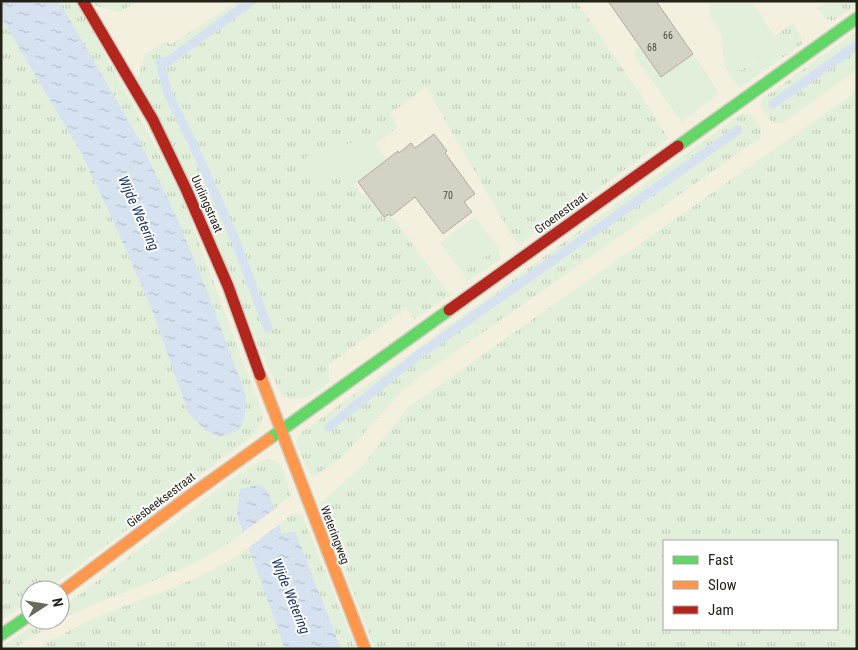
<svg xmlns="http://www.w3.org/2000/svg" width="858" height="650" font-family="'Roboto Condensed',sans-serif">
  <defs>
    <pattern id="grass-tufts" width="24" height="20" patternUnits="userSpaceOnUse" patternTransform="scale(1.25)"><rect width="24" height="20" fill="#e2efdb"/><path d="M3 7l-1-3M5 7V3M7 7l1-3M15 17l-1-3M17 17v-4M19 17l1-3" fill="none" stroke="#c2cdbb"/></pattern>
    <pattern id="water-ripples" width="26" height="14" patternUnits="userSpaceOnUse" patternTransform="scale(1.25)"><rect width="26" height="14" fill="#d6e2f0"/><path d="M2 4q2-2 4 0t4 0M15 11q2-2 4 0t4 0" fill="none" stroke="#b8c2cd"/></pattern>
  </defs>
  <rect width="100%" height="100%" fill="#f3f0df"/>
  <!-- grass -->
  <g fill="url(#grass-tufts)" fill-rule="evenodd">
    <polygon points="59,1 76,1 181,194 263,416 256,433 46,590 30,590 30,601 1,620 1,17 81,153 113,220 152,310 245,416 246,395 208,293 174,211 135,132"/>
    <polygon points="93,1 138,1 120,12 96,6"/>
    <path d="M238 1H576L651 110 668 139 519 245 509 231 426 87 390 114 398 127 375 144 370 137 306 157 317 179 344 168 362 195 366 192 384 217 390 214 450 295 414 319 406 309 329 364V383C311 395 304 403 282 397L138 79 145 54 166 41 170 45Z"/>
    <polygon points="827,1 857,1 857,5 832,21 824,17 818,9"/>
    <polygon points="793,23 800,34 802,44 739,88 731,77 780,44 775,36"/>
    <polygon points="857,31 857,69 783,123 772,123 761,107 762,99"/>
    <path d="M857 91V649H375L319 504 362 467 407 408ZM664 541H837V629H664Z"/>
    <polygon points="742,113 750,114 761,129 760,138 415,380 403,390 342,457 312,478 296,443 298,435"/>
    <polygon points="498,247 501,259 467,281 463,273"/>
    <path d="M270 459 282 466 291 495 273 510 268 491 260 484 240 489 237 515 243 533C192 572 133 586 75 613 54 623 33 636 13 649H1V647L43 620H60V609L236 476 262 460Z"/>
    <polygon points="293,513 302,515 356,649 341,649 295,531 282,535 278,525"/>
    <path d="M249 547 285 649H37C56 638 75 627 95 618 147 595 204 582 249 547Z"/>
  </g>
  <!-- garden -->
  <g fill="#e2efdb">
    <polygon points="709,1 751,1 780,44 731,77 725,66 721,34 711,17"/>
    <polygon points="640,47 693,54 713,83 718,94 682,122 635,57 635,50"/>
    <polygon points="370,137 387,161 355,184 344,168 317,179 306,157"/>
    <polygon points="475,217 498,247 463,273 440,243"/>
  </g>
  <!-- water -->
  <g fill="url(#water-ripples)">
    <polygon points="1,1 59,1 135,132 174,211 208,293 246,395 245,416 239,430 219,437 204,429 188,412 152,310 113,220 81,153 1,17"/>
    <polygon points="260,484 268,491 282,534 295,531 341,649 285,649 237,515 240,489"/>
  </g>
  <!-- pier -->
  <polygon fill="#f3f0df" points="276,508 281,523 247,549 241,534"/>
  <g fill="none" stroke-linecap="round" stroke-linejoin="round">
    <!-- stream -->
    <g stroke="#d6e2f0" stroke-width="9">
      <polyline points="251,1 167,62 160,62 168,93 198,155 236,242 268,328"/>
      <polyline points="773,104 857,45"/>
      <polyline points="329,427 417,356 738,130"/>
    </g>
  </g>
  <!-- building -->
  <g fill="#d4d2c4" stroke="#afada0">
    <polygon points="608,1 656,1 693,54 661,77"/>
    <polygon points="434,134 447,151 445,153 475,194 464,202 472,212 443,234 415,197 391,216 390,214 384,217 358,182 398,151 399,153 411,143 415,148"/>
  </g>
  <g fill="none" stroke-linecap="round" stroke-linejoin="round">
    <defs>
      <g id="fast">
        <polyline points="678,146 857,18"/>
        <polyline points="269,439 449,310"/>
        <polyline points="1,635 30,615"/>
      </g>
      <g id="slow">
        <polyline points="260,375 365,649"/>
        <polyline points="60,593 188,497 269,439"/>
      </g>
      <g id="jam">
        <polyline points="83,1 153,120 186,189 228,286 260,375"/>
        <polyline points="449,310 678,146"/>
      </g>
    </defs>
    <!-- fast casing -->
    <use href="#fast" stroke="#d0cec1" stroke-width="14"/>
    <!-- slow casing -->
    <use href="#slow" stroke="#d0cec1" stroke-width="14"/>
    <!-- jam casing -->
    <use href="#jam" stroke="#d0cec1" stroke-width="14"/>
    <!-- fast -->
    <use href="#fast" stroke="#63d668" stroke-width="11"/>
    <!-- slow -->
    <use href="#slow" stroke="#ff974d" stroke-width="11"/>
    <!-- jam -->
    <use href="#jam" stroke="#b3261e" stroke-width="11"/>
  </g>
  <g text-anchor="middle" stroke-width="4" stroke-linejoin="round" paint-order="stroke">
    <!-- number labels -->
    <g font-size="10" fill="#504e42">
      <text x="668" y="39">66</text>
      <text x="652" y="51">68</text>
      <text x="448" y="199">70</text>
    </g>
    <!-- street labels -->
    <g font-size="12" fill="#242217" stroke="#fff">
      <text transform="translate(207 204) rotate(66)" y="4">Uurlingstraat</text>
      <text transform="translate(561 213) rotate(-36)" y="4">Groenestraat</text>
      <text transform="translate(161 500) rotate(-37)" y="4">Giesbeeksestraat</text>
      <text transform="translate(335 535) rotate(69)" y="4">Weteringweg</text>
    </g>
    <!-- water labels -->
    <g font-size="14" font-style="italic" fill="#1b3662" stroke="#fff">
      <text transform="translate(139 213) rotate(66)" y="5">Wijde Wetering</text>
      <text transform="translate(291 596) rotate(68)" y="5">Wijde Wetering</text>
    </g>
  </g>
  <!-- border -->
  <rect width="858" height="650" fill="none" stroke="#242217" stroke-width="5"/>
  <!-- legend -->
  <rect x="663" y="540" width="175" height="90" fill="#ffffff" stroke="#a7a7a2"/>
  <rect x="673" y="556" width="25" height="8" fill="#63d668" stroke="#a7a7a2"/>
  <text x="708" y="565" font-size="15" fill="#242217">Fast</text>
  <rect x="673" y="581" width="25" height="8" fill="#ff974d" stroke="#a7a7a2"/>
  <text x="708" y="590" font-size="15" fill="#242217">Slow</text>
  <rect x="673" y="606" width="25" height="8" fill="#b3261e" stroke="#a7a7a2"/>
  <text x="708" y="615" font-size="15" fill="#242217">Jam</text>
  <!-- north arrow -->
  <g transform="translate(45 605) rotate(78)"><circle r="24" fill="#ffffff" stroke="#a7a7a2"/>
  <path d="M0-4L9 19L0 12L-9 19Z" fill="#6c6a5d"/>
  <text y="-8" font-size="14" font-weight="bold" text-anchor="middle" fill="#242217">N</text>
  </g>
</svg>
